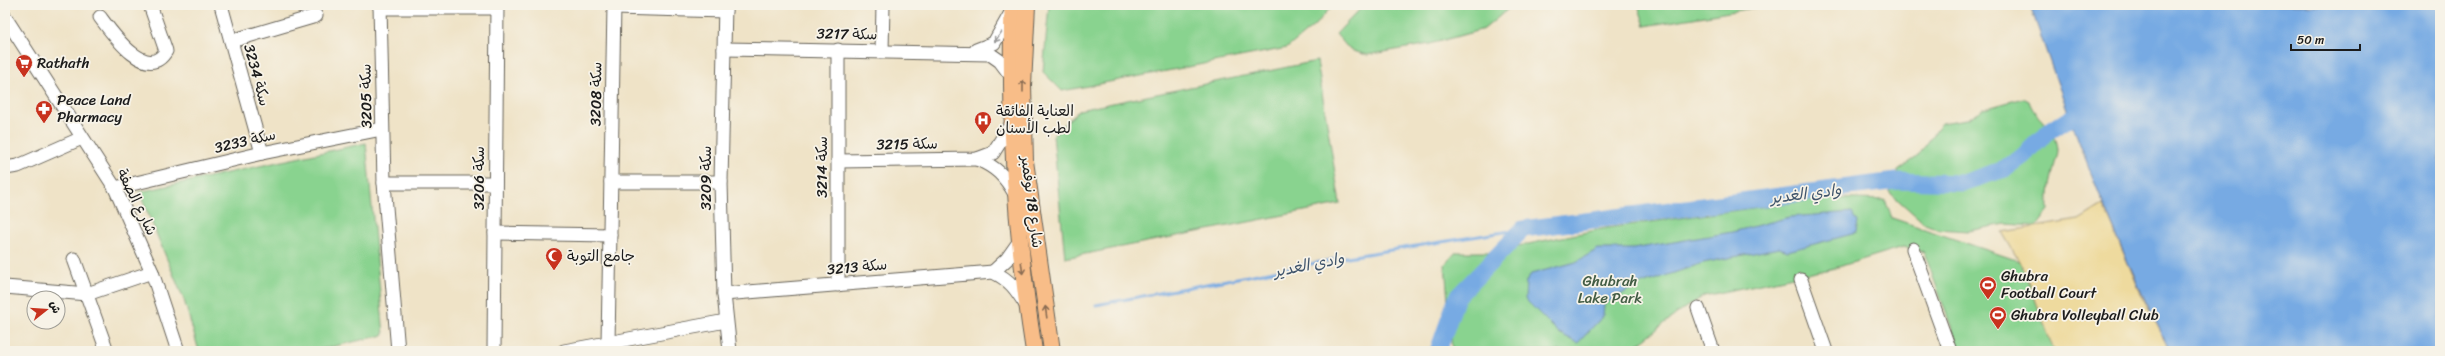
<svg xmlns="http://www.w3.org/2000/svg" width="2445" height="356" font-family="Sriracha,'Playpen Sans Arabic',sans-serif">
  <rect width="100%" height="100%" fill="#f7f3e8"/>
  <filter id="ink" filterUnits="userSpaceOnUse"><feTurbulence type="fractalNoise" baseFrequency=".025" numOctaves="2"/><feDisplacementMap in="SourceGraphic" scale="8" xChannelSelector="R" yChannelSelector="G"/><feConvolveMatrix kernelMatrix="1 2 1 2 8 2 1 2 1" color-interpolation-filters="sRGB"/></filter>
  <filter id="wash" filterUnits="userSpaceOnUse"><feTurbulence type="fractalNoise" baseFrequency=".012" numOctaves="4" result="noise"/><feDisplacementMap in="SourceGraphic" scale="16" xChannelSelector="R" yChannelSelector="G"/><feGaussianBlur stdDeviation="0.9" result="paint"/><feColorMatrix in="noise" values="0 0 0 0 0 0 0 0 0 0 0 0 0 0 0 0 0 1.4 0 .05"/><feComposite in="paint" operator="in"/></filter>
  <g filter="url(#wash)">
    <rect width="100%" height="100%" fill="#efe3c7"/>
    <!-- green -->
    <g fill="#89d38f" stroke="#527856">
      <polygon points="1049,5 1333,5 1314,26 1287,48 1062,91 1043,72"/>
      <polygon points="1364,5 1513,5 1484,29 1430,44 1367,55 1350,50 1336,34"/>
      <polygon points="1638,5 1771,5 1645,26"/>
      <polygon points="1317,61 1340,204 1065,258 1053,135 1079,110"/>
      <path d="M2023 98 2029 101C2034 119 2057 127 2058 150 2058 155 2055 162 2054 168 2050 183 2048 195 2049 210L2036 226 2006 224 1968 231 1938 229 1925 224 1889 192 1898 170 1917 157 1942 123 1967 119 1984 109Z"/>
      <polygon points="366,143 384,335 313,351 199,351 184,300 139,192"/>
      <polygon points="1827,198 1885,200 1892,218 2019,261 2025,271 2054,351 1960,351 1924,252 1903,247 1835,268 1704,296 1683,309 1629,351 1452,351 1445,264 1456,252 1489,252 1606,228"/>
    </g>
    <!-- sand -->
    <polygon fill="#eeda9e" stroke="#857b5d" points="2103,205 2141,294 2170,351 2054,351 2025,271 2002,232 2079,220"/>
    <!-- water -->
    <g fill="#77aae3" stroke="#4a6380">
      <path d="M2030 5H2440V351H2170C2113 240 2071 123 2030 5Z"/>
      <polygon points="1852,212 1858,222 1856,233 1788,251 1779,248 1703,263 1636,286 1604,304 1603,316 1578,343 1559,333 1525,299 1526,281 1531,274 1576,262 1598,249 1633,249 1732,232 1790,217"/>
    </g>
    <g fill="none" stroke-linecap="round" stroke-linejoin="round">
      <!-- stream -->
      <polyline stroke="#77aae3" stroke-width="3" points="1096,305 1347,257 1523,229"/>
      <!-- river -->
      <polyline stroke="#77aae3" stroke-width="17" points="1438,351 1457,297 1523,229 1896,181 1962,183 2005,169 2023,156 2047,133 2070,118"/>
    </g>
  </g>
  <g filter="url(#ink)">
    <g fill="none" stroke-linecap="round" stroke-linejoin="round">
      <defs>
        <g id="minor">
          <polyline points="221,5 262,153"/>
          <polyline points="380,5 384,183 398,351"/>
          <polyline points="725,5 721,182 724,294 730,351"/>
          <polyline points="380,8 497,8"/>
          <polyline points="614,8 725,11"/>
          <polyline points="5,17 115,188 152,272 178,351"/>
          <path d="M100 17C112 33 147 83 166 51L150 5"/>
          <polyline points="231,41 316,16"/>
          <polyline points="724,49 990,54 1000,61 1012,77"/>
          <polyline points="976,50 994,43 1012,11"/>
          <polyline points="882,51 883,5"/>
          <path d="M977 159C996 167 1005 176 1015 194"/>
          <polyline points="838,161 977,159 993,153 1012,123"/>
          <polyline points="5,168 18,166 82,138"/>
          <polyline points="611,182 721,182"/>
          <polyline points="384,183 495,183"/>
          <polyline points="115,188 262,153 382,129"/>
          <polyline points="495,233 610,235"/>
          <polyline points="1913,249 1950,351"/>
          <polyline points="74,259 107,351"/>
          <polyline points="993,272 1007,259 1019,242"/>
          <polyline points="1801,280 1826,351"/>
          <polyline points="838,285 838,50"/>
          <polyline points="5,287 87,294 152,272"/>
          <path d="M724 294 993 272C1010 280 1016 289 1026 305"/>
          <polyline points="1698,308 1713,351"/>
          <polyline points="608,343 614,5"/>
          <polyline points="494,351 497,5"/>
          <polyline points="564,351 726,321"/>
        </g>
        <g id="major">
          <path d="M1013 5C1011 31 1012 58 1012 84 1012 174 1020 262 1034 351"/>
          <polyline points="1027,5 1023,85 1025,161 1052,351"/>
        </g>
      </defs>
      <!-- minor casing -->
      <use href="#minor" stroke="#666258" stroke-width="15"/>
      <!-- major casing -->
      <use href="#major" stroke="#666258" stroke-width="18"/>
      <!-- minor -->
      <use href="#minor" stroke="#fff" stroke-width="13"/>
      <!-- major -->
      <use href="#major" stroke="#f8bd88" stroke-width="16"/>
    </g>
    <!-- one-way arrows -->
    <defs><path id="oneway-shaft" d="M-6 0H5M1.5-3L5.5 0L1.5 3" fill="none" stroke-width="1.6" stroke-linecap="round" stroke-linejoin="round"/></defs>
    <use stroke="#999" href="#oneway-shaft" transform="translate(998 37) rotate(125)"/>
    <g stroke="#8a6c52">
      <use href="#oneway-shaft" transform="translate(1023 86) rotate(-90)"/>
      <use href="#oneway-shaft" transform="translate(1022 268) rotate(83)"/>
      <use href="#oneway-shaft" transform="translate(1046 312) rotate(-98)"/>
    </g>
  </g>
  <!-- icons -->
  <defs>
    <symbol id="supermarket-pin" viewBox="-11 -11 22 30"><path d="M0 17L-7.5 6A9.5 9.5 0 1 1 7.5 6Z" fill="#c8321e" stroke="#f7f3e8"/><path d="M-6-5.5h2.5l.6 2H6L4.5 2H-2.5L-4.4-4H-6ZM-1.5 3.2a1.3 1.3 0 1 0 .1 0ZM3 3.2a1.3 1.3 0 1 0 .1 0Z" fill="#fff"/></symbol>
    <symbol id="pharmacy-pin" viewBox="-11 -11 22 30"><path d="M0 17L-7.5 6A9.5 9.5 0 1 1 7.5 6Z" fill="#c8321e" stroke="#f7f3e8"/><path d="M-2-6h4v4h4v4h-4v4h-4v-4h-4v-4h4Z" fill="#fff"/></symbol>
    <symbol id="hospital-pin" viewBox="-11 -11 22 30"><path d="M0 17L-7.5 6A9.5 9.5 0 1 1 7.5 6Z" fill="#c8321e" stroke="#f7f3e8"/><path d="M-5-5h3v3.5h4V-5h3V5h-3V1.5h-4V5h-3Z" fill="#fff"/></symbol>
    <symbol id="mosque-pin" viewBox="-11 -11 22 30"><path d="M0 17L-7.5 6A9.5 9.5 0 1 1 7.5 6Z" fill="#c8321e" stroke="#f7f3e8"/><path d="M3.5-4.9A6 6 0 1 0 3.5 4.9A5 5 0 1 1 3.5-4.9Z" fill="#fff"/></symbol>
    <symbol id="stadium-pin" viewBox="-11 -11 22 30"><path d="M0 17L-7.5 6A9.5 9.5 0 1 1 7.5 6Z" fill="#c8321e" stroke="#f7f3e8"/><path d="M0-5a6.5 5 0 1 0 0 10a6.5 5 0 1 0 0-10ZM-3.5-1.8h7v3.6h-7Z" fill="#fff"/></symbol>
  </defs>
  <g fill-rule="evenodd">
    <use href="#supermarket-pin" x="14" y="53" width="20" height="27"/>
    <use href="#pharmacy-pin" x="34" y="99" width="20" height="27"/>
    <use href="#hospital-pin" x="973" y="110" width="20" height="27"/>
    <use href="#mosque-pin" x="544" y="246" width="20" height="27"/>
    <use href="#stadium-pin" x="1978" y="275" width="20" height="27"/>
    <use href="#stadium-pin" x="1988" y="305" width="20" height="27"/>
  </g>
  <g text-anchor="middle" stroke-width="3.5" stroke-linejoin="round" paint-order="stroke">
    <!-- street labels -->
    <g font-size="15" fill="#1c1c1c" stroke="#f7f3e8">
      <text transform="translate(847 34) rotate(1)" y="5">سكة 3217</text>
      <text transform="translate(257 75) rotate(75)" y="5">سكة 3234</text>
      <text transform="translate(596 94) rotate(-89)" y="5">سكة 3208</text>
      <text transform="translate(366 96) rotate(-91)" y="5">سكة 3205</text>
      <text transform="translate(245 141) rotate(-13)" y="5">سكة 3233</text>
      <text transform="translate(907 144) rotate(-1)" y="5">سكة 3215</text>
      <text transform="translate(822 167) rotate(-90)" y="5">سكة 3214</text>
      <text transform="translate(479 178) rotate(-90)" y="5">سكة 3206</text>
      <text transform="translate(706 178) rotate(-90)" y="5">سكة 3209</text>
      <text transform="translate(137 202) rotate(64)" y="5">شارع الصفة</text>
      <text transform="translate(1032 202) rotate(83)" y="5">شارع 18 نوفمبر</text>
      <text transform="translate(857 267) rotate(-5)" y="5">سكة 3213</text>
    </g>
    <!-- poi labels -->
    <g font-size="15" fill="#1c1c1c" stroke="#f7f3e8" text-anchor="start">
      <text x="37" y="68">Rathath</text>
      <text x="57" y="105">Peace Land<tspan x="57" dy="17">Pharmacy</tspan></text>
      <text x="996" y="116">العناية الفائقة<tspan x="996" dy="17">لطب الأسنان</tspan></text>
      <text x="567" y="261">جامع التوبة</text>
      <text x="2001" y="281">Ghubra<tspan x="2001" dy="17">Football Court</tspan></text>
      <text x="2011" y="320">Ghubra Volleyball Club</text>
    </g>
    <!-- park labels -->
    <g font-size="15" fill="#425c44" stroke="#f7f3e8">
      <text x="1610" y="286">Ghubrah<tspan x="1610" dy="17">Lake Park</tspan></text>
    </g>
    <!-- water labels -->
    <g font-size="16" font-style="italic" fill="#40556c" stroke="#f7f3e8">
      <text transform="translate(1806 193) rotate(-7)" y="6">وادي الغدير</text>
      <text transform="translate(1309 264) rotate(-11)" y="6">وادي الغدير</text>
    </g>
  </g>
  <!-- margin -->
  <rect width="2445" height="356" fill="none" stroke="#f7f3e8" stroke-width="20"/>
  <!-- north arrow -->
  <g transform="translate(46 310) rotate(73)"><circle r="19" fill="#f7f3e8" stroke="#9f9d96"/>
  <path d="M0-3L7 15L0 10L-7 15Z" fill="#c8321e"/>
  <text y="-6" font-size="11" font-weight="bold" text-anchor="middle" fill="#1c1c1c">ش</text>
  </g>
  <!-- scale -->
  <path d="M2291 44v6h69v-6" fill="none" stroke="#1c1c1c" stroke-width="2"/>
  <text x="2297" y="44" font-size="12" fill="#1c1c1c" stroke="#f7f3e8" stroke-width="3" paint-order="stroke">50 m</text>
</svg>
